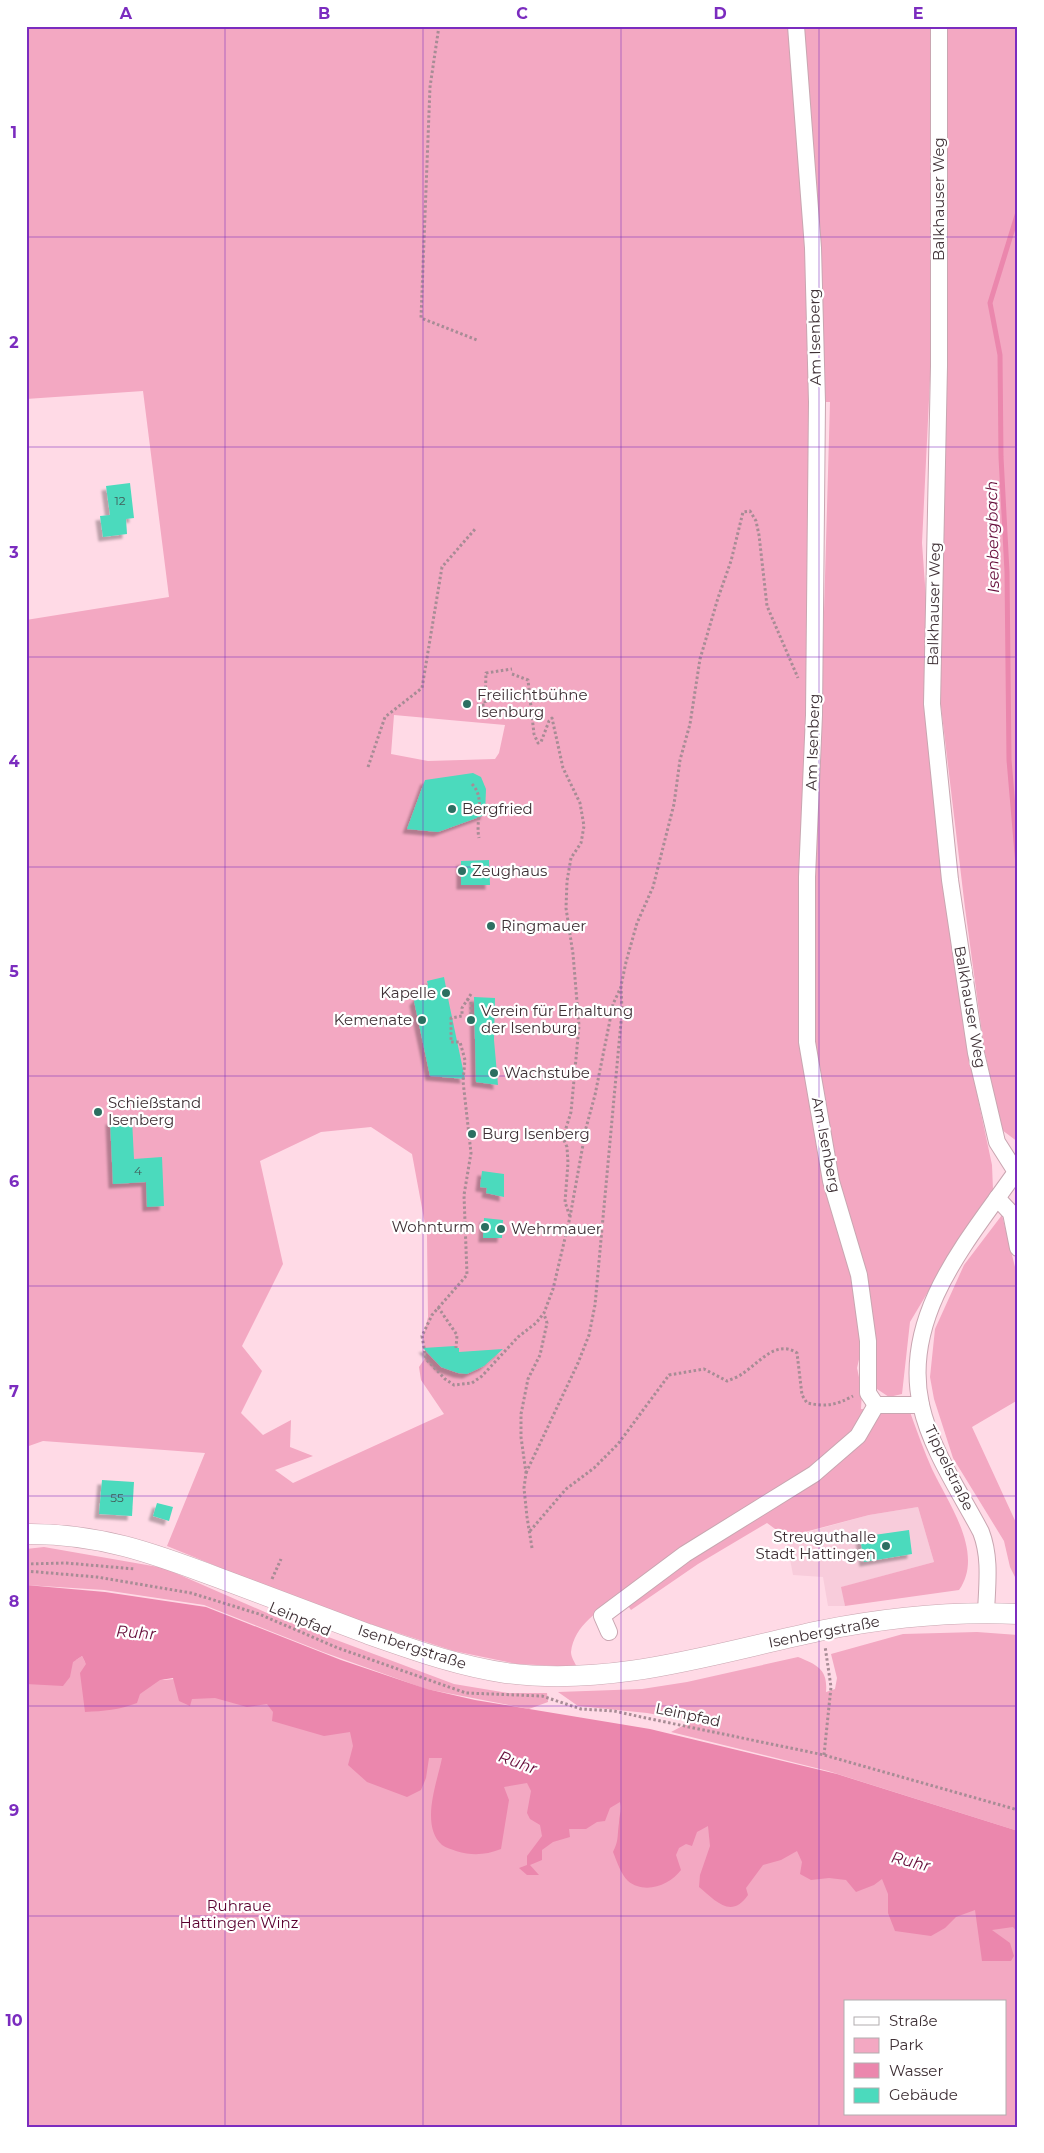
<svg xmlns="http://www.w3.org/2000/svg" width="1044" height="2153" font-family="Montserrat,sans-serif">
  <defs>
    <filter id="shadow"><feDropShadow dx="-4.5" dy="4.5" stdDeviation="1" flood-color="#0004"/></filter>
  </defs>
  <rect width="100%" height="100%" fill="#ffdae6"/>
  <!-- built -->
  <polygon fill="#f8ccdb" points="918,1507 934,1562 842,1587 845,1606 828,1606 823,1577 793,1575 786,1538 869,1515"/>
  <!-- green -->
  <g fill="#f3a8c2" fill-rule="evenodd">
    <path d="M26 26H1018V1142L1002 1130 984 1048 965 908 940 698 941 377 930 379 922 543 926 599 928 708 939 849 968 1052 992 1165 993 1190 950 1255 910 1322 902 1394 889 1397 877 1389 873 1374 864 1276 835 1180 814 1046 812 877 821 718 830 402H810L811 724 801 877 803 1044 827 1183 855 1278 863 1342 857 1368 862 1391 861 1409 910 1412C917 1431 924 1451 932 1469 948 1503 985 1553 959 1590L845 1606 841 1587 934 1562 918 1507 869 1515 786 1537 767 1523 698 1564 631 1610 620 1595C600 1610 574 1625 571 1652 571 1657 575 1663 577 1667L517 1664 454 1651 317 1607 167 1546 205 1453 43 1441 26 1447V620L169 597 143 391 26 399ZM394 715 505 725 499 753 495 759 428 761 391 754ZM371 1127 412 1154 427 1235 428 1317 423 1337 426 1357 419 1367 421 1380 444 1414 293 1483 275 1470 313 1456 290 1447 291 1420 263 1435 241 1413 262 1371 242 1346 283 1264 260 1161 321 1132Z"/>
    <polygon points="1002,1215 1018,1279 1018,1400 972,1427 1018,1527 1018,1583 1010,1567 1004,1541 953,1458 934,1399 930,1377 935,1329 964,1265"/>
    <polygon points="44,1547 164,1568 283,1620 454,1684 508,1693 547,1693 548,1702 529,1709 426,1689 323,1652 204,1605 104,1590 26,1585 26,1549"/>
    <path d="M977 1632 1018 1635V1831L828 1771 671 1732 692 1721 647 1713 578 1706 558 1692 642 1689 687 1682 798 1657C818 1665 828 1670 826 1692L835 1689 837 1678 831 1654 903 1634Z"/>
    <path d="M26 1649 76 1660 82 1656 85 1662 164 1680 174 1679 175 1682 319 1715 771 1841 1018 1923V2127H26ZM845 2002H1005V2114H845Z"/>
  </g>
  <!-- water -->
  <path fill="#eb87ad" d="M26 1585 105 1592 206 1607 341 1660 427 1689 475 1700 650 1729 837 1774 1018 1831V1933L1013 1927 992 1930 1010 1943 1014 1956 1011 1961H982L975 1910 956 1917 945 1928 931 1936 895 1931 888 1913V1894L882 1879 874 1885 856 1892 846 1880 829 1878 811 1880 800 1874 802 1862 797 1851 781 1860 763 1865 746 1888 748 1895C731 1920 715 1900 699 1887L700 1875 710 1846 708 1826 697 1832 692 1846 686 1844 679 1848 676 1855 681 1870C670 1885 645 1895 628 1881 621 1874 617 1862 613 1852 619 1840 617 1837 619 1823 619 1815 622 1811 620 1802L610 1808 605 1821 597 1822 586 1829H569L570 1837 553 1842 542 1850V1860L530 1865 539 1875H527L519 1868 527 1865V1856L542 1836 540 1825 530 1819 527 1813 531 1791 527 1783 504 1787 509 1800 501 1849C485 1855 473 1856 456 1851 452 1849 446 1848 442 1845 420 1825 437 1783 442 1758H429L426 1778 421 1790 407 1797 367 1782 348 1765 353 1746 350 1732 324 1736 272 1721 273 1712 267 1704 247 1707 215 1698 192 1699 190 1706 179 1701 173 1678 160 1680 140 1694 137 1703C119 1710 104 1711 85 1712L80 1673 86 1664 82 1656 73 1662 70 1677 63 1686 26 1684Z"/>
  <g fill="none" stroke-linecap="round" stroke-linejoin="round">
    <!-- stream -->
    <polyline stroke="#eb87ad" stroke-width="5" points="1018,212 990,303 1000,355 1001,457 1007,572 1009,760 1018,865"/>
  </g>
  <!-- building -->
  <g fill="#4bdabd" filter="url(#shadow)">
    <polygon points="130,483 134,518 126,519 127,534 103,537 100,516 110,515 106,486"/>
    <polygon points="473,773 481,777 486,789 485,815 438,832 407,829 425,780"/>
    <polygon points="489,860 490,885 461,885 461,861"/>
    <polygon points="444,977 449,1003 465,1079 430,1076 414,1001 428,985 427,981"/>
    <polygon points="474,997 495,998 494,1040 498,1085 476,1082"/>
    <polygon points="132,1119 134,1159 162,1157 164,1206 147,1207 146,1182 113,1184 110,1120"/>
    <polygon points="482,1171 504,1174 504,1197 486,1193 487,1188 480,1187"/>
    <polygon points="484,1218 503,1220 502,1238 483,1238"/>
    <polygon points="455,1346 455,1348 459,1348 459,1352 503,1349 484,1366 467,1374 458,1373 441,1367 423,1348"/>
    <polygon points="102,1480 134,1482 132,1516 99,1514"/>
    <polygon points="157,1503 173,1507 169,1521 153,1516"/>
    <polygon points="909,1530 912,1554 864,1562 860,1537"/>
  </g>
  <g fill="none" stroke-linecap="round" stroke-linejoin="round">
    <defs>
      <g id="minor">
        <polyline points="796,26 813,248 817,402 814,715 807,877 807,1042 831,1181 859,1275 868,1341 868,1393 876,1405 921,1405"/>
        <polyline points="939,26 939,366 932,704 950,880 976,1053 997,1142 1016,1172"/>
        <polyline points="997,1198 1011,1213 1018,1248"/>
        <path d="M986 1613C987 1585 991 1558 981 1532 960 1492 931 1450 921 1405 901 1314 970 1238 1018 1169"/>
        <polyline points="609,1632 602,1616 685,1554 814,1474 858,1436 876,1405"/>
      </g>
      <path id="major" d="M26 1534C98 1533 153 1553 219 1578 269 1597 319 1616 368 1634 414 1650 458 1666 506 1673 614 1687 715 1653 819 1631 884 1618 952 1611 1018 1614"/>
    </defs>
    <!-- minor casing -->
    <use href="#minor" stroke="#c9a6b1" stroke-width="18"/>
    <!-- major casing -->
    <use href="#major" stroke="#c9a6b1" stroke-width="21"/>
    <!-- path -->
    <g stroke="#a78c95" stroke-width="3" stroke-dasharray="2.5 2.5" stroke-linecap="butt">
      <polyline points="439,26 430,87 421,318 477,340"/>
      <polyline points="512,674 528,680 534,734 538,743 541,742 549,721 552,718 563,768 580,803 584,826 581,843 571,858 567,881 566,908 573,954 579,1026 571,1112 563,1138 567,1147 568,1163 565,1202 570,1217"/>
      <polyline points="477,705 485,705 486,673 512,669"/>
      <polyline points="368,767 385,717 422,688 442,567 476,528"/>
      <path d="M472 784C486 798 475 821 479 838"/>
      <polyline points="471,994 462,1008 462,1016 451,1018 451,1042 460,1042 465,1060 463,1081 471,1153 464,1195 467,1275 432,1315 422,1336 426,1359 445,1379 454,1385 472,1383 482,1376 518,1337 536,1323 544,1313 553,1289 570,1217 586,1128 595,1095 610,1020 613,1004 621,987"/>
      <polyline points="467,999 471,1002 471,1018"/>
      <polyline points="438,1307 457,1335 456,1348"/>
      <polyline points="526,1473 578,1363 589,1335 595,1305 622,1011 621,986 626,962 637,923 653,887 674,804 680,760 690,724 700,659 718,598 731,561 743,512 750,511 756,521 759,535 767,606 798,678"/>
      <path d="M530 1531 566 1489 594 1468 618 1444 669 1375 704 1369 727 1381C732 1379 738 1377 742 1374 759 1363 776 1339 797 1353L802 1395 807 1403C827 1407 836 1405 853 1396"/>
      <polyline points="532,1548 527,1517 524,1488 526,1473 521,1437 521,1414 528,1379 540,1355 547,1323 544,1314"/>
      <polyline points="26,1564 66,1563 135,1569"/>
      <polyline points="26,1571 97,1577 191,1593 259,1614 338,1648 466,1693 542,1696 581,1709 614,1711 646,1718 824,1755 1018,1810"/>
      <polyline points="272,1579 281,1559"/>
      <polyline points="824,1755 831,1687 825,1646"/>
    </g>
    <!-- minor -->
    <use href="#minor" stroke="#fff" stroke-width="16"/>
    <!-- major -->
    <use href="#major" stroke="#fff" stroke-width="20"/>
  </g>
  <!-- grid -->
  <path fill="none" stroke="#7b2cbf" stroke-width="1" stroke-opacity="0.55" d="M225 26V2127M423 26V2127M621 26V2127M819 26V2127M26 237H1018M26 447H1018M26 657H1018M26 867H1018M26 1076H1018M26 1286H1018M26 1496H1018M26 1706H1018M26 1916H1018"/>
  <!-- markers -->
  <g fill="#2c6f61" stroke="#fff" stroke-width="2">
    <circle cx="467" cy="704" r="5"/>
    <circle cx="452" cy="809" r="5"/>
    <circle cx="462" cy="871" r="5"/>
    <circle cx="491" cy="926" r="5"/>
    <circle cx="446" cy="993" r="5"/>
    <circle cx="422" cy="1020" r="5"/>
    <circle cx="471" cy="1020" r="5"/>
    <circle cx="494" cy="1073" r="5"/>
    <circle cx="98" cy="1112" r="5"/>
    <circle cx="472" cy="1134" r="5"/>
    <circle cx="485" cy="1227" r="5"/>
    <circle cx="501" cy="1229" r="5"/>
    <circle cx="886" cy="1546" r="5"/>
  </g>
  <g text-anchor="middle" stroke-width="4.5" stroke-linejoin="round" paint-order="stroke">
    <!-- number labels -->
    <g font-size="12" fill="#425b58">
      <text x="120" y="505">12</text>
      <text x="138" y="1175">4</text>
      <text x="117" y="1502">55</text>
    </g>
    <!-- street labels -->
    <g font-size="15" fill="#3f3136" stroke="#fff">
      <text transform="translate(939 199) rotate(-90)" y="5">Balkhauser Weg</text>
      <text transform="translate(815 337) rotate(-91)" y="5">Am Isenberg</text>
      <text transform="translate(934 604) rotate(-89)" y="5">Balkhauser Weg</text>
      <text transform="translate(813 742) rotate(-88)" y="5">Am Isenberg</text>
      <text transform="translate(970 1007) rotate(80)" y="5">Balkhauser Weg</text>
      <text transform="translate(826 1145) rotate(79)" y="5">Am Isenberg</text>
      <text transform="translate(949 1468) rotate(64)" y="5">Tippelstraße</text>
      <text transform="translate(300 1619) rotate(23)" y="5">Leinpfad</text>
      <text transform="translate(824 1632) rotate(-11)" y="5">Isenbergstraße</text>
      <text transform="translate(412 1647) rotate(18)" y="5">Isenbergstraße</text>
      <text transform="translate(688 1715) rotate(12)" y="5">Leinpfad</text>
    </g>
    <!-- poi labels -->
    <g font-size="15" fill="#3f3136" stroke="#fff" text-anchor="start">
      <text x="477" y="700">Freilichtbühne<tspan x="477" dy="17">Isenburg</tspan></text>
      <text x="462" y="814">Bergfried</text>
      <text x="472" y="876">Zeughaus</text>
      <text x="501" y="931">Ringmauer</text>
      <text x="436" y="998" text-anchor="end">Kapelle</text>
      <text x="481" y="1016">Verein für Erhaltung<tspan x="481" dy="17">der Isenburg</tspan></text>
      <text x="412" y="1025" text-anchor="end">Kemenate</text>
      <text x="504" y="1078">Wachstube</text>
      <text x="108" y="1108">Schießstand<tspan x="108" dy="17">Isenberg</tspan></text>
      <text x="482" y="1139">Burg Isenberg</text>
      <text x="475" y="1232" text-anchor="end">Wohnturm</text>
      <text x="511" y="1234">Wehrmauer</text>
      <text x="876" y="1542" text-anchor="end">Streuguthalle<tspan x="876" dy="17">Stadt Hattingen</tspan></text>
    </g>
    <!-- park labels -->
    <g font-size="15" fill="#5a002f" stroke="#fff">
      <text x="239" y="1911">Ruhraue<tspan x="239" dy="17">Hattingen Winz</tspan></text>
    </g>
    <!-- water labels -->
    <g font-size="16" font-style="italic" fill="#660d3a" stroke="#fff">
      <text transform="translate(992 537) rotate(-91)" y="6">Isenbergbach</text>
      <text transform="translate(136 1632) rotate(4)" y="6">Ruhr</text>
      <text transform="translate(518 1762) rotate(20)" y="6">Ruhr</text>
      <text transform="translate(911 1861) rotate(14)" y="6">Ruhr</text>
    </g>
  </g>
  <!-- border -->
  <rect width="1044" height="2153" fill="none" stroke="#ffffff" stroke-width="55"/>
  <!-- legend -->
  <rect x="844" y="2000" width="162" height="115" fill="#ffffff" stroke="#b2adaf"/>
  <rect x="854" y="2017" width="25" height="8" fill="#ffffff" stroke="#b2adaf"/>
  <text x="889" y="2026" font-size="15" fill="#3f3136">Straße</text>
  <rect x="854" y="2038" width="25" height="15" fill="#f3a8c2" stroke="#b2adaf"/>
  <text x="889" y="2050" font-size="15" fill="#3f3136">Park</text>
  <rect x="854" y="2063" width="25" height="15" fill="#eb87ad" stroke="#b2adaf"/>
  <text x="889" y="2076" font-size="15" fill="#3f3136">Wasser</text>
  <rect x="854" y="2088" width="25" height="15" fill="#4bdabd" stroke="#b2adaf"/>
  <text x="889" y="2100" font-size="15" fill="#3f3136">Gebäude</text>
  <rect x="28" y="28" width="988" height="2098" fill="none" stroke="#7b2cbf" stroke-width="2"/>
  <g font-size="16" text-anchor="middle" font-weight="bold" fill="#7b2cbf">
    <text x="126" y="19">A</text>
    <text x="324" y="19">B</text>
    <text x="522" y="19">C</text>
    <text x="720" y="19">D</text>
    <text x="918" y="19">E</text>
    <text x="14" y="138">1</text>
    <text x="14" y="348">2</text>
    <text x="14" y="558">3</text>
    <text x="14" y="767">4</text>
    <text x="14" y="977">5</text>
    <text x="14" y="1187">6</text>
    <text x="14" y="1397">7</text>
    <text x="14" y="1607">8</text>
    <text x="14" y="1816">9</text>
    <text x="14" y="2026">10</text>
  </g>
</svg>
